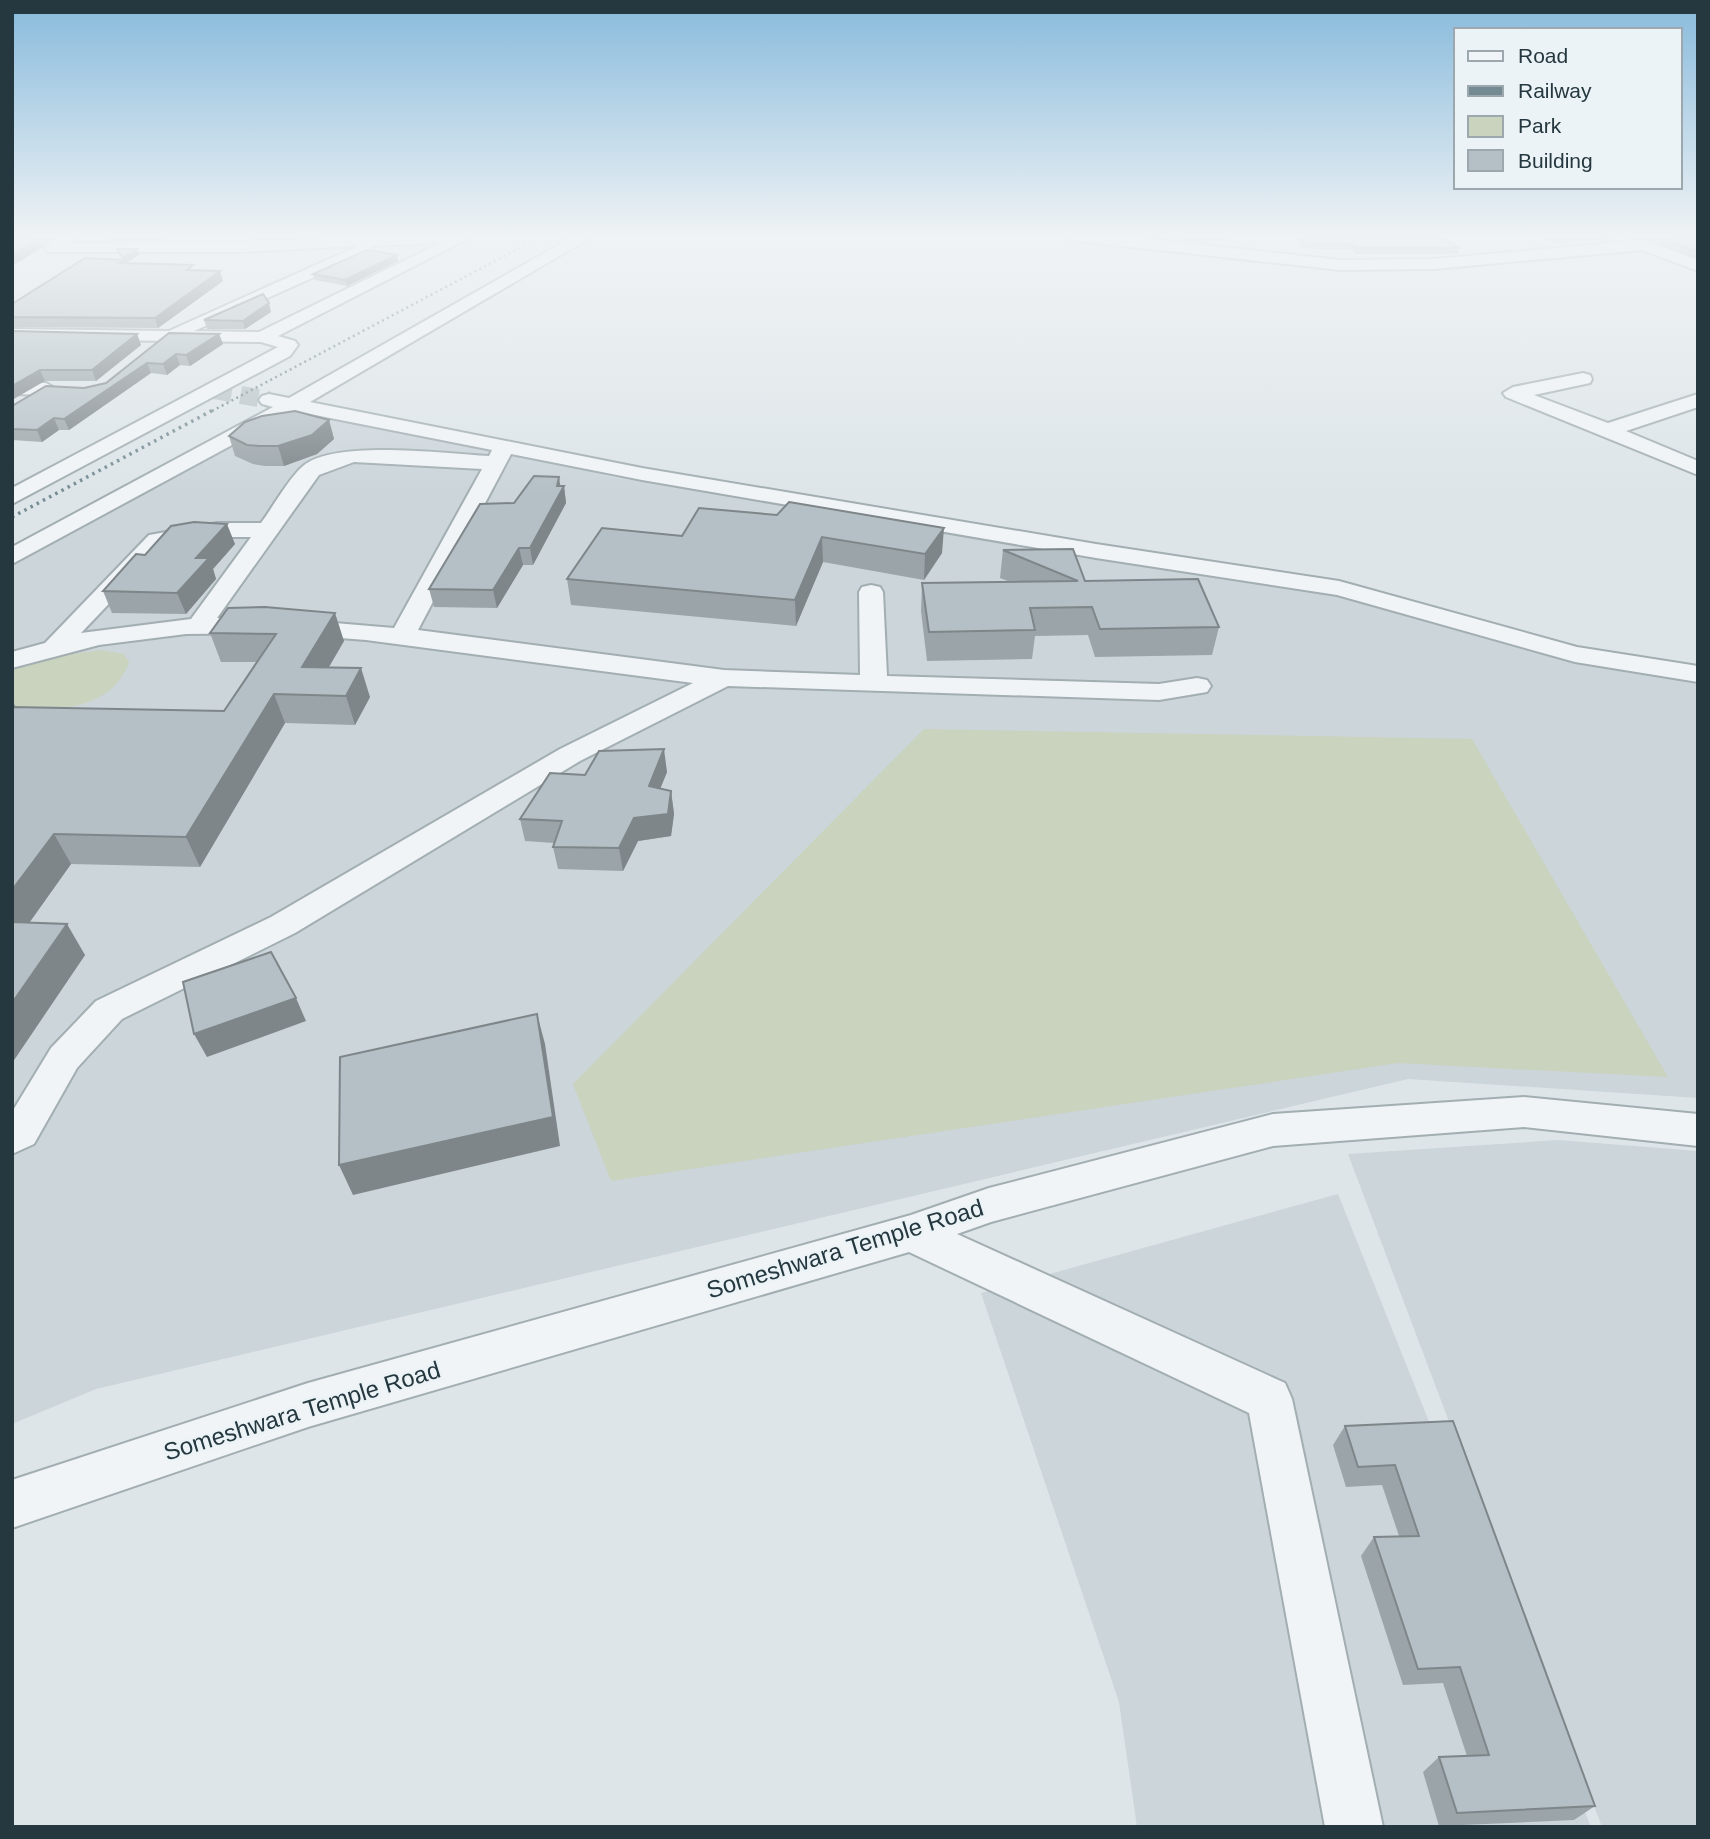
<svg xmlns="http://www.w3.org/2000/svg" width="1710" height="1839" font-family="Arial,sans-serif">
  <rect width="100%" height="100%" fill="#dde5e8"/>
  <!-- built -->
  <g fill="#cbd5da">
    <polygon points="297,409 502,450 613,477 1363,601 1570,661 1698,684 1698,1098 1408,1079 96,1389 12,1424 12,558"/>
    <polygon points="1558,1140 1698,1151 1698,1827 1602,1827 1348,1154"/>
    <polygon points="1338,1194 1591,1827 1137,1827 1119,1702 981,1293"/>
  </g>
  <!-- green -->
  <g fill="#cad3bd">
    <path d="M101 650 124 654 129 662C112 711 56 710 12 710V667L45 658Z"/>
    <polygon points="924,729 1472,739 1668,1077 1398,1063 611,1181 573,1084"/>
  </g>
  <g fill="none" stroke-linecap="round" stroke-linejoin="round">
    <!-- minor-tunnel -->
    <polyline stroke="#b8c2c6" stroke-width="18" stroke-dasharray="18 9" stroke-linecap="butt" points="214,390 269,400"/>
    <defs>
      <g id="minor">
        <path d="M59 235H76L68 244 240 242 397 235 471 237 278 336 295 341 298 345 290 356 12 504V488L278 347 261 342 12 339V329L169 331 358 246 240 252H48L45 249ZM440 243 259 332 194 331 370 252 373 249 370 246Z"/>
        <path d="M576 235H595L310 402 642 468 1096 544 1339 581 1577 647 1698 666V682L1575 662 1337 595 1096 558 642 480 511 454 418 630 724 670 860 675 859 592 862 587 871 585 880 587 883 592 887 676 1159 684 1197 678 1207 680 1211 686 1207 692 1159 700 728 686 580 761 295 933 122 1019 77 1068 34 1144 12 1154V1112L51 1048 96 1001 271 917 560 749 693 683 366 640 275 633 186 634 99 645 12 668V652L45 643 149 535 217 523H261C273 507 288 479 303 466 335 439 446 454 489 456L492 450 295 411 12 564V547L273 407 262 404 259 400 262 396 269 394 289 398ZM354 462 482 469 394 628 275 618H217L319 475ZM217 537H251L191 619 81 633 164 546Z"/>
        <polygon points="1061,235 1113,235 1340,260 1434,259 1644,240 1698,260 1698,271 1642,250 1434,269 1340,270 1068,240"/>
        <polygon points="1583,373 1590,375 1592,379 1590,383 1534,395 1608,423 1698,394 1698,407 1626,431 1698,461 1698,475 1506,397 1503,393 1513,387"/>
        <polygon points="12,382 46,383 56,389 46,395 12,394"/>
        <polygon points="1524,1097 1698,1114 1698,1146 1524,1127 1273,1146 991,1222 957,1234 1285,1383 1292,1399 1383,1827 1325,1827 1249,1413 909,1252 308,1427 12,1528 12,1480 308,1383 911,1215 989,1188 1273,1114"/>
      </g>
    </defs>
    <!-- minor casing -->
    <use href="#minor" stroke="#a2aeb2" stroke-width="4"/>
    <!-- minor -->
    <use href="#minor" fill="#f0f4f6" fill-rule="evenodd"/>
    <!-- rail-far1 -->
    <polyline stroke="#758b93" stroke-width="2.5" stroke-dasharray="2 3.5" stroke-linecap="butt" points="212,411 544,235"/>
    <!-- rail -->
    <polyline stroke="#758b93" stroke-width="3.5" stroke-dasharray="2.5 4.5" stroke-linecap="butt" points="12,517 215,409"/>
  </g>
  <!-- wall -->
  <g fill="#9ba5a9">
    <polygon points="107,235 168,235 161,240 110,241"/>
    <polygon points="1177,235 1226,235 1225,241 1215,240 1214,243 1178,239"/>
    <polygon points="1295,235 1440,235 1459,248 1458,254 1355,254 1352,250 1301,248"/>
    <polygon points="1537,235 1698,235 1698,258 1637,236 1556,244"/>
    <polygon points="117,249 137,249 139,255 126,263 195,270 223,281 158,328 12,327 12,304 122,259"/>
    <polygon points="398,261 347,286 315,280 313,274"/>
    <polygon points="271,312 245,329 207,329 204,320"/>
    <polygon points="12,331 137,334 141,345 96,381 45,381"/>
    <polygon points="169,333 219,334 223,344 190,366 180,365 167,375 151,373 69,430 59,430 42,442 12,440 12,406 106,383"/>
    <polygon points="329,420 334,439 317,454 284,466 265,466 253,464 235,456 229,436"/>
    <polygon points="560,486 564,486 566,503 533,565 523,565 497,608 434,607 429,589 514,503"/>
    <polygon points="699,508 942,553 924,580 823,562 796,626 571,605 567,579 682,536"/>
    <polygon points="235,544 213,569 216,579 186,614 112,613 103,591 145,555"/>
    <polygon points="1003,550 1085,581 1219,627 1212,655 1095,657 1088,635 1035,636 1032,659 927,661 921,611 922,583 1010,582 1000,578"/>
    <polygon points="228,608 344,641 329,667 370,697 355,725 285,723 200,867 71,864 29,923 85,955 12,1063 12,699 16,707 224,711 257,662 221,662 210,633"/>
    <polygon points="667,772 660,789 671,791 674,814 671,836 638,841 623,871 558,869 553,847 554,843 525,841 520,819 585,775"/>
    <polygon points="1453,1421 1595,1806 1574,1820 1439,1826 1423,1772 1439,1757 1467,1756 1443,1683 1403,1685 1361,1556 1374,1537 1399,1536 1382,1485 1346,1487 1333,1445 1345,1426"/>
  </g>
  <!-- shaded-wall -->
  <g fill="#7e868a">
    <polygon points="44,235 55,235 43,247 12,266 12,255"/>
    <polygon points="159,235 168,235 161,240"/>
    <polygon points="1592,235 1638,235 1556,244 1558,239"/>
    <polygon points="137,249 139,255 126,263 120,263 124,260 123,258"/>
    <polygon points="397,255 398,261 347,286 345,280"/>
    <polygon points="220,271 223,281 158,328 155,318"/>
    <polygon points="269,303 271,312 245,329 243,321"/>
    <polygon points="137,334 141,345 96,381 92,370"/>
    <polygon points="219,334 223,344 190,366 186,355"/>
    <polygon points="176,354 180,365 167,375 163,364"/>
    <polygon points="147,363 151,373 69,430 64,419"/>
    <polygon points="40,370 45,381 12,400 12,386"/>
    <polygon points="54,418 59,430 42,442 37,430"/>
    <polygon points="329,420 334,439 317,454 284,466 278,446"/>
    <polygon points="559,477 561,491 564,486 566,503 533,565 530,548 557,486"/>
    <polygon points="227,524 235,544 213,569 216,579 186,614 177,593 196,558"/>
    <polygon points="944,528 942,553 924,580 925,554"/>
    <polygon points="822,537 823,562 796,626 795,600"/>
    <polygon points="519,548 523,565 497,608 493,590"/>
    <polygon points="335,613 344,641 312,696 302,667"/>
    <polygon points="361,668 370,697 355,725 346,696"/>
    <polygon points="274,694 285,723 200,867 186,837"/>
    <polygon points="664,749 667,772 652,809 649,786"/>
    <polygon points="671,791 674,814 671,836 638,841 623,871 619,848 634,818"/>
    <polygon points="54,834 71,864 12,947 12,890"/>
    <polygon points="67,924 85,955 12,1063 12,1003"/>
    <polygon points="296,998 306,1021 207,1057 194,1034"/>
    <polygon points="537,1014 545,1044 560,1146 353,1195 339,1165"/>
  </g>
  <!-- building -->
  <g fill="#b4c0c5" stroke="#7e868a" stroke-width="2">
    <polygon points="12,235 44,235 40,239 12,255"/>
    <polygon points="1194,235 1215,235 1215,237"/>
    <polygon points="1299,235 1440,235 1459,248 1356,248 1353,245 1302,242"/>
    <polygon points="1550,235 1592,235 1558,239"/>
    <polygon points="1652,235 1698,235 1698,252"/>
    <polygon points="117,249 137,249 123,258"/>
    <polygon points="367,250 397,255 345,280 313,274"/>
    <polygon points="85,258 125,260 120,263 193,265 187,270 220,271 155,318 12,317 12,304"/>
    <polygon points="263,294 269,303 243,321 204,320"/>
    <polygon points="12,331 137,334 92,370 40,370 12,386"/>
    <polygon points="169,333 219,334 186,355 176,354 163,364 147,363 64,419 54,418 37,430 12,429 12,406 46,386 84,388 106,383"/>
    <polygon points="295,411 329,420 312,435 278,446 259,446 247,445 229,436 245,422 262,416"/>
    <polygon points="534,476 559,477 557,486 564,486 530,548 519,548 493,590 429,589 480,504 514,503"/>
    <polygon points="789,502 944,528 925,554 822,537 795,600 567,579 602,528 682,536 699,508 777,515"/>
    <polygon points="194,522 227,524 196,558 209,558 177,593 103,591 136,554 145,555 171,526"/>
    <polygon points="1073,549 1085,581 1198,579 1219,627 1100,629 1092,607 1030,608 1035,630 929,632 922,583 1078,581 1003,550"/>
    <polygon points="265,607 335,613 302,667 361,668 346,696 274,694 186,837 54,834 12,890 12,707 224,711 276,634 210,633 228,608"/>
    <polygon points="664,749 649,786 671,791 668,814 634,818 619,848 553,847 562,821 520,819 550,773 585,775 599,751"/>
    <polygon points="12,922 67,924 12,1003"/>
    <polygon points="271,952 296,998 194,1034 183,982"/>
    <polygon points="537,1014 553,1117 339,1165 340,1057"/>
    <polygon points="1453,1421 1595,1806 1457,1813 1439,1757 1489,1755 1460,1667 1418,1669 1374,1537 1419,1536 1395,1465 1358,1467 1345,1426"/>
  </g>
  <!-- sky -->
  <linearGradient id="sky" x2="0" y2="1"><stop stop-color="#87badc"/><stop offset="0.48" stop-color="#f0f3f5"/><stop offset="1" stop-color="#f0f3f5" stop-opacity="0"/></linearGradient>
  <rect width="1710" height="493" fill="url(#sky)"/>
  <g text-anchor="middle" stroke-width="5" stroke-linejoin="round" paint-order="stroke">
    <!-- near-street labels -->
    <g font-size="24" fill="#253840" stroke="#ecf3f6">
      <text transform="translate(845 1249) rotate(-17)" y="8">Someshwara Temple Road</text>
      <text transform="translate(302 1411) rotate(-17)" y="8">Someshwara Temple Road</text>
    </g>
  </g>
  <!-- border -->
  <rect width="1710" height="1839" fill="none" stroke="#253840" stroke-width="28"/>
  <!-- legend -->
  <rect x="1454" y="28" width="228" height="161" fill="#ecf3f6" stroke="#9ca8ad" stroke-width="2"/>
  <rect x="1468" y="51" width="35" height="10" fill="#f0f4f6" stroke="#9ca8ad" stroke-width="2"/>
  <text x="1518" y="63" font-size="21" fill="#253840">Road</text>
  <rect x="1468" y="86" width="35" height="10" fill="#758b93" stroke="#9ca8ad" stroke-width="2"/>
  <text x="1518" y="98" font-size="21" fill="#253840">Railway</text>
  <rect x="1468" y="116" width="35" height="21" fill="#cad3bd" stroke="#9ca8ad" stroke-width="2"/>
  <text x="1518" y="133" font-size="21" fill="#253840">Park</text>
  <rect x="1468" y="150" width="35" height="21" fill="#b4c0c5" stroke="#9ca8ad" stroke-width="2"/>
  <text x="1518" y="168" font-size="21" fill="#253840">Building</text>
</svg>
